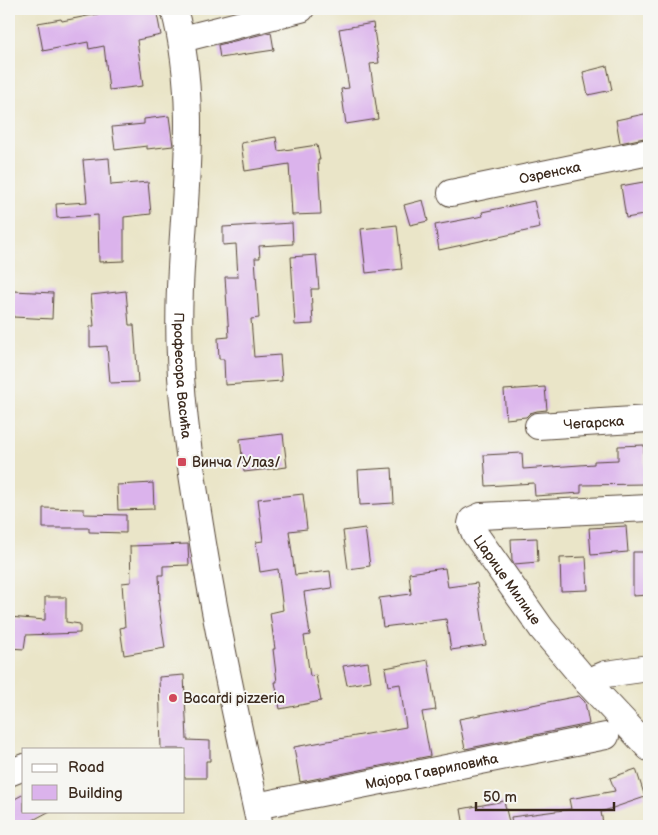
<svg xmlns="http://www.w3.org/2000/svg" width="658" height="835" font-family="'Balsamiq Sans',sans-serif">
  <rect width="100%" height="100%" fill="#f6f6f2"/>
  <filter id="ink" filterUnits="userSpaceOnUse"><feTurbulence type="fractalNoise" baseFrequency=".02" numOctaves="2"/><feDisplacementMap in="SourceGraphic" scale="10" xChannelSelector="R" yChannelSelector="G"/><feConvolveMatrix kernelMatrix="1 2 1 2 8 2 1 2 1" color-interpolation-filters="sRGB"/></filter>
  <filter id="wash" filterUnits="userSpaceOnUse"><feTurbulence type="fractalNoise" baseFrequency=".0096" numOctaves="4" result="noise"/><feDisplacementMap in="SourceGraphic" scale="20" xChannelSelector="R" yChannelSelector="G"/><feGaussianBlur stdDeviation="1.12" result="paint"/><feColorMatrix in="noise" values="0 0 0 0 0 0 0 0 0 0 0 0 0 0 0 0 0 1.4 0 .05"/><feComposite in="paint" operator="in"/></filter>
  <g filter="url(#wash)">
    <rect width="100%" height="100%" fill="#eae5c8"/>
    <g id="blocks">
      <!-- building -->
      <g fill="#dbb3ec">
        <polygon points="123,9 156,9 161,35 137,40 143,86 109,90 104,46 89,49 88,42 43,51 38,23 61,19 62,21"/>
        <polygon points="373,23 379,63 370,64 378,119 346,124 341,89 349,88 339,29"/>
        <polygon points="271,32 274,50 220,58 218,45"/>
        <polygon points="607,66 612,90 588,95 583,72"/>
        <polygon points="649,113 649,137 620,143 616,120"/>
        <polygon points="169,116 173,146 147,149 147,146 115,150 112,127 144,124 144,119"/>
        <polygon points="276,137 278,151 317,145 320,160 318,160 321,214 292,215 289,164 245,171 241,143"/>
        <polygon points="109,158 111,185 148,182 151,214 124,217 124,261 99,262 98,215 57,218 56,204 87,202 83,160"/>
        <polygon points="649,181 649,214 626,218 621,186"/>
        <polygon points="423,200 428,221 410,225 404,205"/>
        <polygon points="534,201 540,228 439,250 435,225 483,216 482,212"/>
        <polygon points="292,223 293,244 259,246 260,258 255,258 259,318 251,319 254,357 280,355 282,381 225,385 224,359 219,359 218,338 229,337 225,277 238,277 236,244 223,245 223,227"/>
        <polygon points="397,225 402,269 366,273 361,229"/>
        <polygon points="316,255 319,289 311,289 313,324 295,325 291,257"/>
        <polygon points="14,291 53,293 52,319 13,317"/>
        <polygon points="126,291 129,325 134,325 138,382 110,383 107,346 90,347 90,326 94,326 91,295"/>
        <polygon points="545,387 547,410 537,411 530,413 526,417 506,419 504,390"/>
        <polygon points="283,434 287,467 244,472 240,439"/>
        <polygon points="644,445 645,484 581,485 581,493 535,496 534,483 486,486 484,455 522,453 523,469 594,464 594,461 618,460 618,446"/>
        <polygon points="392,468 394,503 360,505 358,470"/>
        <polygon points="153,483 154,509 118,510 117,485"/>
        <polygon points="303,494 307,529 289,531 295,575 330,571 332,588 304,592 310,635 304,636 310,676 316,675 321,701 280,709 275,682 277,682 273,649 275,649 270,613 283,610 278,569 260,572 256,542 263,541 258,499"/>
        <polygon points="43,508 84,509 84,514 126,515 126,533 89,532 89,528 43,528"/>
        <polygon points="626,526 628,552 591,555 589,528"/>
        <polygon points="365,528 370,566 348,569 343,531"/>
        <polygon points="537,538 538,562 514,564 512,561 511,539"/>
        <polygon points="188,544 189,565 163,566 163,575 159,575 160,600 158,600 165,648 124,655 120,628 125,627 122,583 131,582 130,546"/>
        <polygon points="633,552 649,552 649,595 633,596"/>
        <polygon points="586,557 588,590 561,591 560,558"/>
        <polygon points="445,568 448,587 477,583 486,645 451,650 446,619 383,627 379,598 411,594 409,573"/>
        <polygon points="45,597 66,597 66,622 80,624 80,633 26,635 24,649 9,648 9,617 45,620"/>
        <polygon points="428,660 436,710 422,712 430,756 300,782 294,747 406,727 400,684 388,686 385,668"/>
        <polygon points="368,662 371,681 347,685 343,666"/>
        <polygon points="184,675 187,740 210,741 210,761 206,761 206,778 184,778 184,749 161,749 159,677"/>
        <polygon points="579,696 585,702 589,724 465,749 459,719"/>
        <polygon points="636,769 645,797 601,812 603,823 585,826 512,826 511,817 571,809 569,799 615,791 610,778"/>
        <polygon points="24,794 24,811 50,811 22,826 9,826 9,802"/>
        <polygon points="504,801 510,826 464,826 461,809"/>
      </g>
    </g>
  </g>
  <g filter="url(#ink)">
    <use href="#blocks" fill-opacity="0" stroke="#554638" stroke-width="1"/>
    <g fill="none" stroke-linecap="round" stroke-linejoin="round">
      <defs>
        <g id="minor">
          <path id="s1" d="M174 9C205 122 174 241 180 356 182 413 191 469 200 525 216 626 238 726 260 826"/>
          <polyline points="182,39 301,9"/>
          <path id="s2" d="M451 193 649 152"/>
          <path id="s3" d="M538 426 649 419"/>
          <path id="s4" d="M649 508 481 516 472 520 471 524 475 534 542 629 587 682 649 748"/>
          <polyline points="587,682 606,674 649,668"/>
          <polyline points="9,773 24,767"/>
          <path id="s5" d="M256 806 606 736"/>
        </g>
      </defs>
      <!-- minor casing -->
      <use href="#minor" stroke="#554638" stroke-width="28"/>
      <!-- minor -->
      <use href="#minor" stroke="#fff" stroke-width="26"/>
    </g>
  </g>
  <!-- markers -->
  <g fill="#d1495b" stroke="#f6f6f2" stroke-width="2">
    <rect x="177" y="457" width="10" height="10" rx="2.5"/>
    <circle cx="173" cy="698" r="5"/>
  </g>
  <g text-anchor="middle" stroke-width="4" stroke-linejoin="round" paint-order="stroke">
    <!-- street labels -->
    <g font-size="14" fill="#3b2a1e" stroke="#f6f6f2">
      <text dy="5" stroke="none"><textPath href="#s2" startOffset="101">Озренска</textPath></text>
      <text dy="5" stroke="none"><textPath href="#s1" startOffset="368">Професора Васића</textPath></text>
      <text dy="5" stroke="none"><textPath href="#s3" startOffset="56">Чегарска</textPath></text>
      <text dy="5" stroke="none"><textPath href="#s4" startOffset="249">Царице Милице</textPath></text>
      <text dy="5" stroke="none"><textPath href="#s5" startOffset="179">Мајора Гавриловића</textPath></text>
    </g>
    <!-- poi labels -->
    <g font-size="14" fill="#3b2a1e" stroke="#f6f6f2" text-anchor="start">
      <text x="192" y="467">Винча /Улаз/</text>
      <text x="183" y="703">Bacardi pizzeria</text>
    </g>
  </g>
  <!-- margin -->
  <rect width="658" height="835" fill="none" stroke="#f6f6f2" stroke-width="30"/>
  <!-- legend -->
  <rect x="22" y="748" width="162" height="65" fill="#f6f6f2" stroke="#aba49d"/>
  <rect x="32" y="764" width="25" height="8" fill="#ffffff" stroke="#aba49d"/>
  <text x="68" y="772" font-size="15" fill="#3b2a1e">Road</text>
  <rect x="32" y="785" width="25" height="15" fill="#dbb3ec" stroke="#aba49d"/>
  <text x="68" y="798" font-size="15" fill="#3b2a1e">Building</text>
  <!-- scale -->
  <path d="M476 802v8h138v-8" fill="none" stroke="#3b2a1e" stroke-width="2.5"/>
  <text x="483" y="802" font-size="15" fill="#3b2a1e" stroke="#f6f6f2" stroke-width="4" paint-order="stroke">50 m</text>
</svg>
